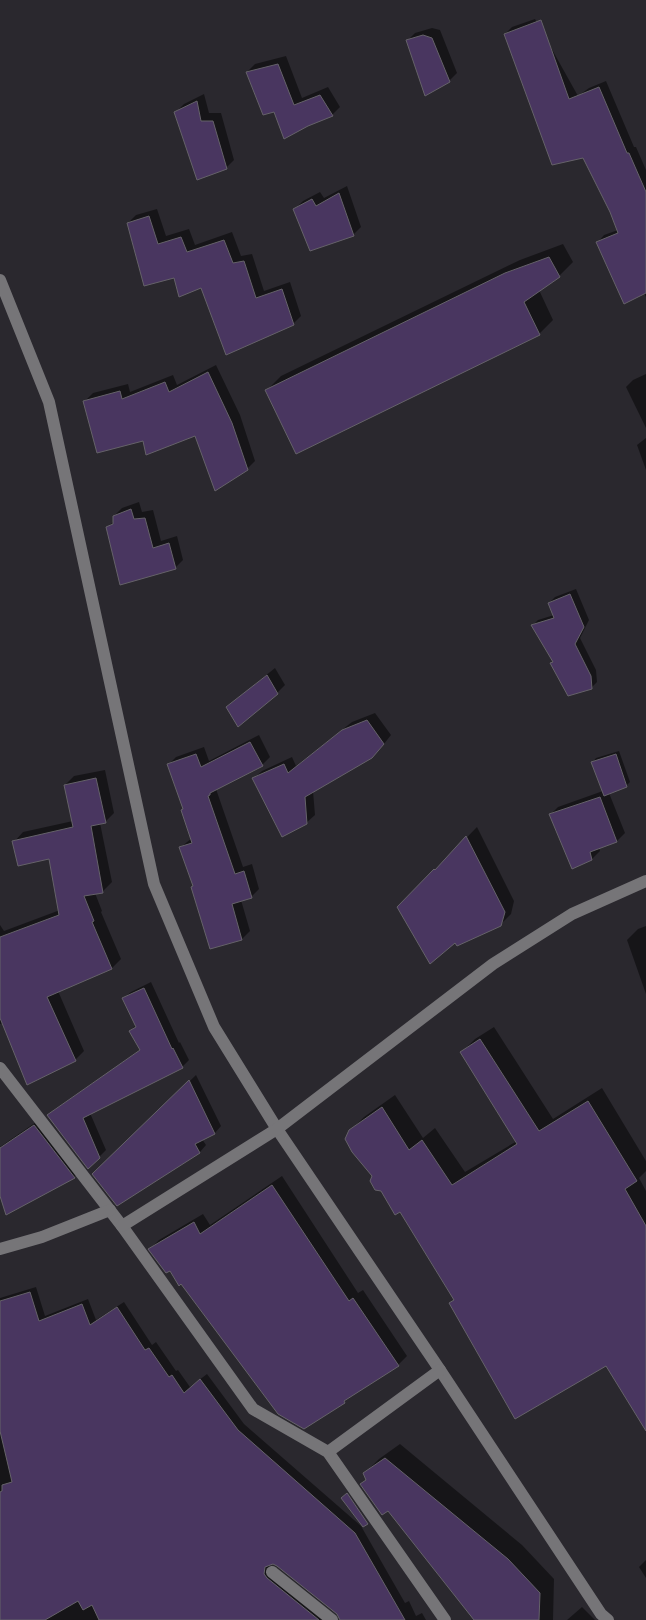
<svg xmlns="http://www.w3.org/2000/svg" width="646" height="1620" font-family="Bitter,serif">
  <rect width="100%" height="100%" fill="#2a282e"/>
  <!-- shadow -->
  <g fill="#0007">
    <polygon points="535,19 578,96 589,88 606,81 634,147 636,147 646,170 646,297 644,293 598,242 604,235 618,230 612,212 583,156 505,34 512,27"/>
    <polygon points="432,28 440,30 457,73 449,81 407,41 415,33"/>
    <polygon points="286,56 302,98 328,87 340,107 332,115 275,110 247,72 255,64"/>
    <polygon points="204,94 209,113 221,113 234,160 226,168 176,112 184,104"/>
    <polygon points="347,186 361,227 353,235 295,209 303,201 320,192 324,198"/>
    <polygon points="157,209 166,236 189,229 195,245 232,232 241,256 252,254 264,291 290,282 301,316 293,324 175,276 128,223 136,215"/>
    <polygon points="563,244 573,262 559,276 539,290 553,320 539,334 267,390 281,376 520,260"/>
    <polygon points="216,365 240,415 255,461 247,469 195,434 144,440 85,401 93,393 128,384 130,392 173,375 177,385"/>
    <polygon points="646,374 646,428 626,387 633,380"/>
    <polygon points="646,438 646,470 637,445"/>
    <polygon points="139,502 142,512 153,510 161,541 177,536 183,560 175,568 107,528 114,521 114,516 122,508"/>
    <polygon points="576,589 589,620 580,638 596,670 597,682 591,688 554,661 533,625 538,620 554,615 549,603 555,597"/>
    <polygon points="275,668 285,685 277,693 227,707"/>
    <polygon points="375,713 391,735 380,749 313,791 315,815 306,823 254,778 262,771 292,757 296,766 352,722"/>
    <polygon points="259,735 270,757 262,765 216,789 243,867 252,864 259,889 251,897 241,900 250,931 242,939 194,886 181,847 192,838 184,809 168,765 176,757 204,747 209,761"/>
    <polygon points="619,751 630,782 626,786 609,793 625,833 617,841 599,848 600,851 592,859 550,815 558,807 603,791 593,762 596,758"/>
    <polygon points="105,770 114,813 105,822 100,823 112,882 102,892 95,893 102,911 101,912 121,959 112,968 58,991 84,1051 75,1060 3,1023 0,1024 0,925 4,931 60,910 49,858 14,842 23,832 73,821 65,785 74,776"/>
    <polygon points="477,827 514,901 511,914 500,925 455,942 398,908"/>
    <polygon points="646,926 646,994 627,940 638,929"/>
    <polygon points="151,982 179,1043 180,1042 189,1060 182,1067 90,1113 106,1150 99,1157 49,1116 55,1109 141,1049 130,1031 136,1025 124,998 131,992"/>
    <polygon points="494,1027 553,1119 602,1088 646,1161 646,1171 639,1178 646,1191 646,1429 607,1364 401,1210 373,1176 350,1131 364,1117 395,1095 423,1138 435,1128 465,1172 517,1141 462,1052 475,1039"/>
    <polygon points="196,1075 221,1126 215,1133 202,1139 206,1145 200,1152 117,1205 94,1174"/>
    <polygon points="42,1118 82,1170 74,1177 0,1192 0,1147"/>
    <polygon points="282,1176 358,1293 363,1290 407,1356 398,1365 352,1394 344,1402 171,1269 150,1249 159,1240 203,1214 210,1225"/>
    <polygon points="36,1287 45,1316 88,1299 96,1320 124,1302 152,1345 156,1342 176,1371 178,1370 190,1387 207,1374 244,1424 361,1526 405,1603 409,1601 416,1616 422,1613 426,1620 341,1620 338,1613 278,1564 271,1563 270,1568 333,1620 0,1620 0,1298"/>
    <polygon points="400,1444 522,1545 554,1579 553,1620 476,1620 364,1474 379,1459"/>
    <polygon points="646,1560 646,1578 639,1567"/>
    <polygon points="582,1607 595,1620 567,1620"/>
  </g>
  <!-- building -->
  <g fill="#493660" stroke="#656269">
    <polygon points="541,20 569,99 599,87 627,153 629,153 646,192 646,293 624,304 596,242 618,233 610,212 583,158 552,165 504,34"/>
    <polygon points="423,35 432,38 450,82 425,96 406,40"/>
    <polygon points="278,64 294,105 320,95 333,116 308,126 284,139 274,112 263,115 246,72"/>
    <polygon points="197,101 201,121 213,121 227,169 197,180 174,112"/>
    <polygon points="339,193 354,236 310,251 293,209 312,199 316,206"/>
    <polygon points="149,216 158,244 181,237 187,252 224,240 233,263 244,261 256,298 282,289 294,325 226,355 201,288 179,297 174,278 144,286 127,223"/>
    <polygon points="549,257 560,277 524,302 540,335 296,454 265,390 505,273"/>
    <polygon points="208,372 232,423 248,470 215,491 195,436 146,455 143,441 97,453 83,401 120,391 122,399 165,382 169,392"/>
    <polygon points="131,509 134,519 145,518 153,548 169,543 176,569 120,585 106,527 113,524 113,516"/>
    <polygon points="570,594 584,627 575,644 591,676 592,689 568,696 550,663 553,662 531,625 554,618 548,603"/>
    <polygon points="267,675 278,694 238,727 226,707"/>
    <polygon points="367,720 384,744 372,758 305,797 307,824 282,837 252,778 284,764 288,773 342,730"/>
    <polygon points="250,742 263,766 210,793 210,795 208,796 235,874 244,871 252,898 232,904 242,940 210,949 191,887 193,886 179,847 192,843 181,810 183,809 167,764 196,754 201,767"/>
    <polygon points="616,754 627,787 604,796 591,762"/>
    <polygon points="96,778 106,823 91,826 103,893 84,896 94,921 92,922 112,969 47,997 76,1061 27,1085 0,1018 0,937 59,915 49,859 18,866 12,841 73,827 64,785"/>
    <polygon points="600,797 617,842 590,852 592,860 572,869 549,814"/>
    <polygon points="466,836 505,912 501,926 457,946 455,943 430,964 397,907 434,869 435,870"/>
    <polygon points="144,988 172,1049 173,1048 183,1068 83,1118 100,1158 88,1169 47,1115 140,1050 129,1031 136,1027 122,998"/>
    <polygon points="480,1039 539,1131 588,1101 637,1181 625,1189 646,1226 646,1431 606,1366 515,1419 449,1303 454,1300 400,1212 395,1215 381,1191 375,1190 370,1181 372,1176 352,1152 345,1139 349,1130 382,1107 409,1150 422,1140 452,1185 517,1144 460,1052"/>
    <polygon points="189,1080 215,1134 195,1144 200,1153 117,1206 92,1174"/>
    <polygon points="34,1125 75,1178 6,1215 0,1196 0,1148"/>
    <polygon points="272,1185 349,1301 353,1298 399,1366 344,1401 345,1403 304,1429 278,1414 181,1284 179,1286 170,1271 166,1273 148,1249 194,1222 200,1234"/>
    <polygon points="30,1292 39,1321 82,1304 90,1325 117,1307 145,1350 149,1348 169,1377 172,1375 184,1393 200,1379 238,1430 355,1533 405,1620 340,1620 337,1614 277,1566 273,1564 265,1567 264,1574 267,1578 319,1620 99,1620 92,1605 83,1610 78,1601 45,1620 0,1620 0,1492 2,1491 2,1485 12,1482 0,1431 0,1301"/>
    <polygon points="385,1458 508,1559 540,1593 539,1620 474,1620 388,1511 382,1515 360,1484 366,1480 363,1473"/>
    <polygon points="347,1493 368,1524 363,1527 341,1498"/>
  </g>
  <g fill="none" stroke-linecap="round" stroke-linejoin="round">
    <!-- minor -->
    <g stroke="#767578" stroke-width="12">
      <polyline points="0,280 49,402 154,884 214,1027 277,1129 440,1370 601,1614 608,1620"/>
      <polyline points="0,1068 122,1226 253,1409 328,1452 445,1620"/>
      <polyline points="122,1226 277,1129 493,964 572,914 646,881"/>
      <polyline points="0,1249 42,1237 110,1210"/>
      <polyline points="328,1452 440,1370"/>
      <polyline points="272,1572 332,1620"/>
    </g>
  </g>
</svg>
